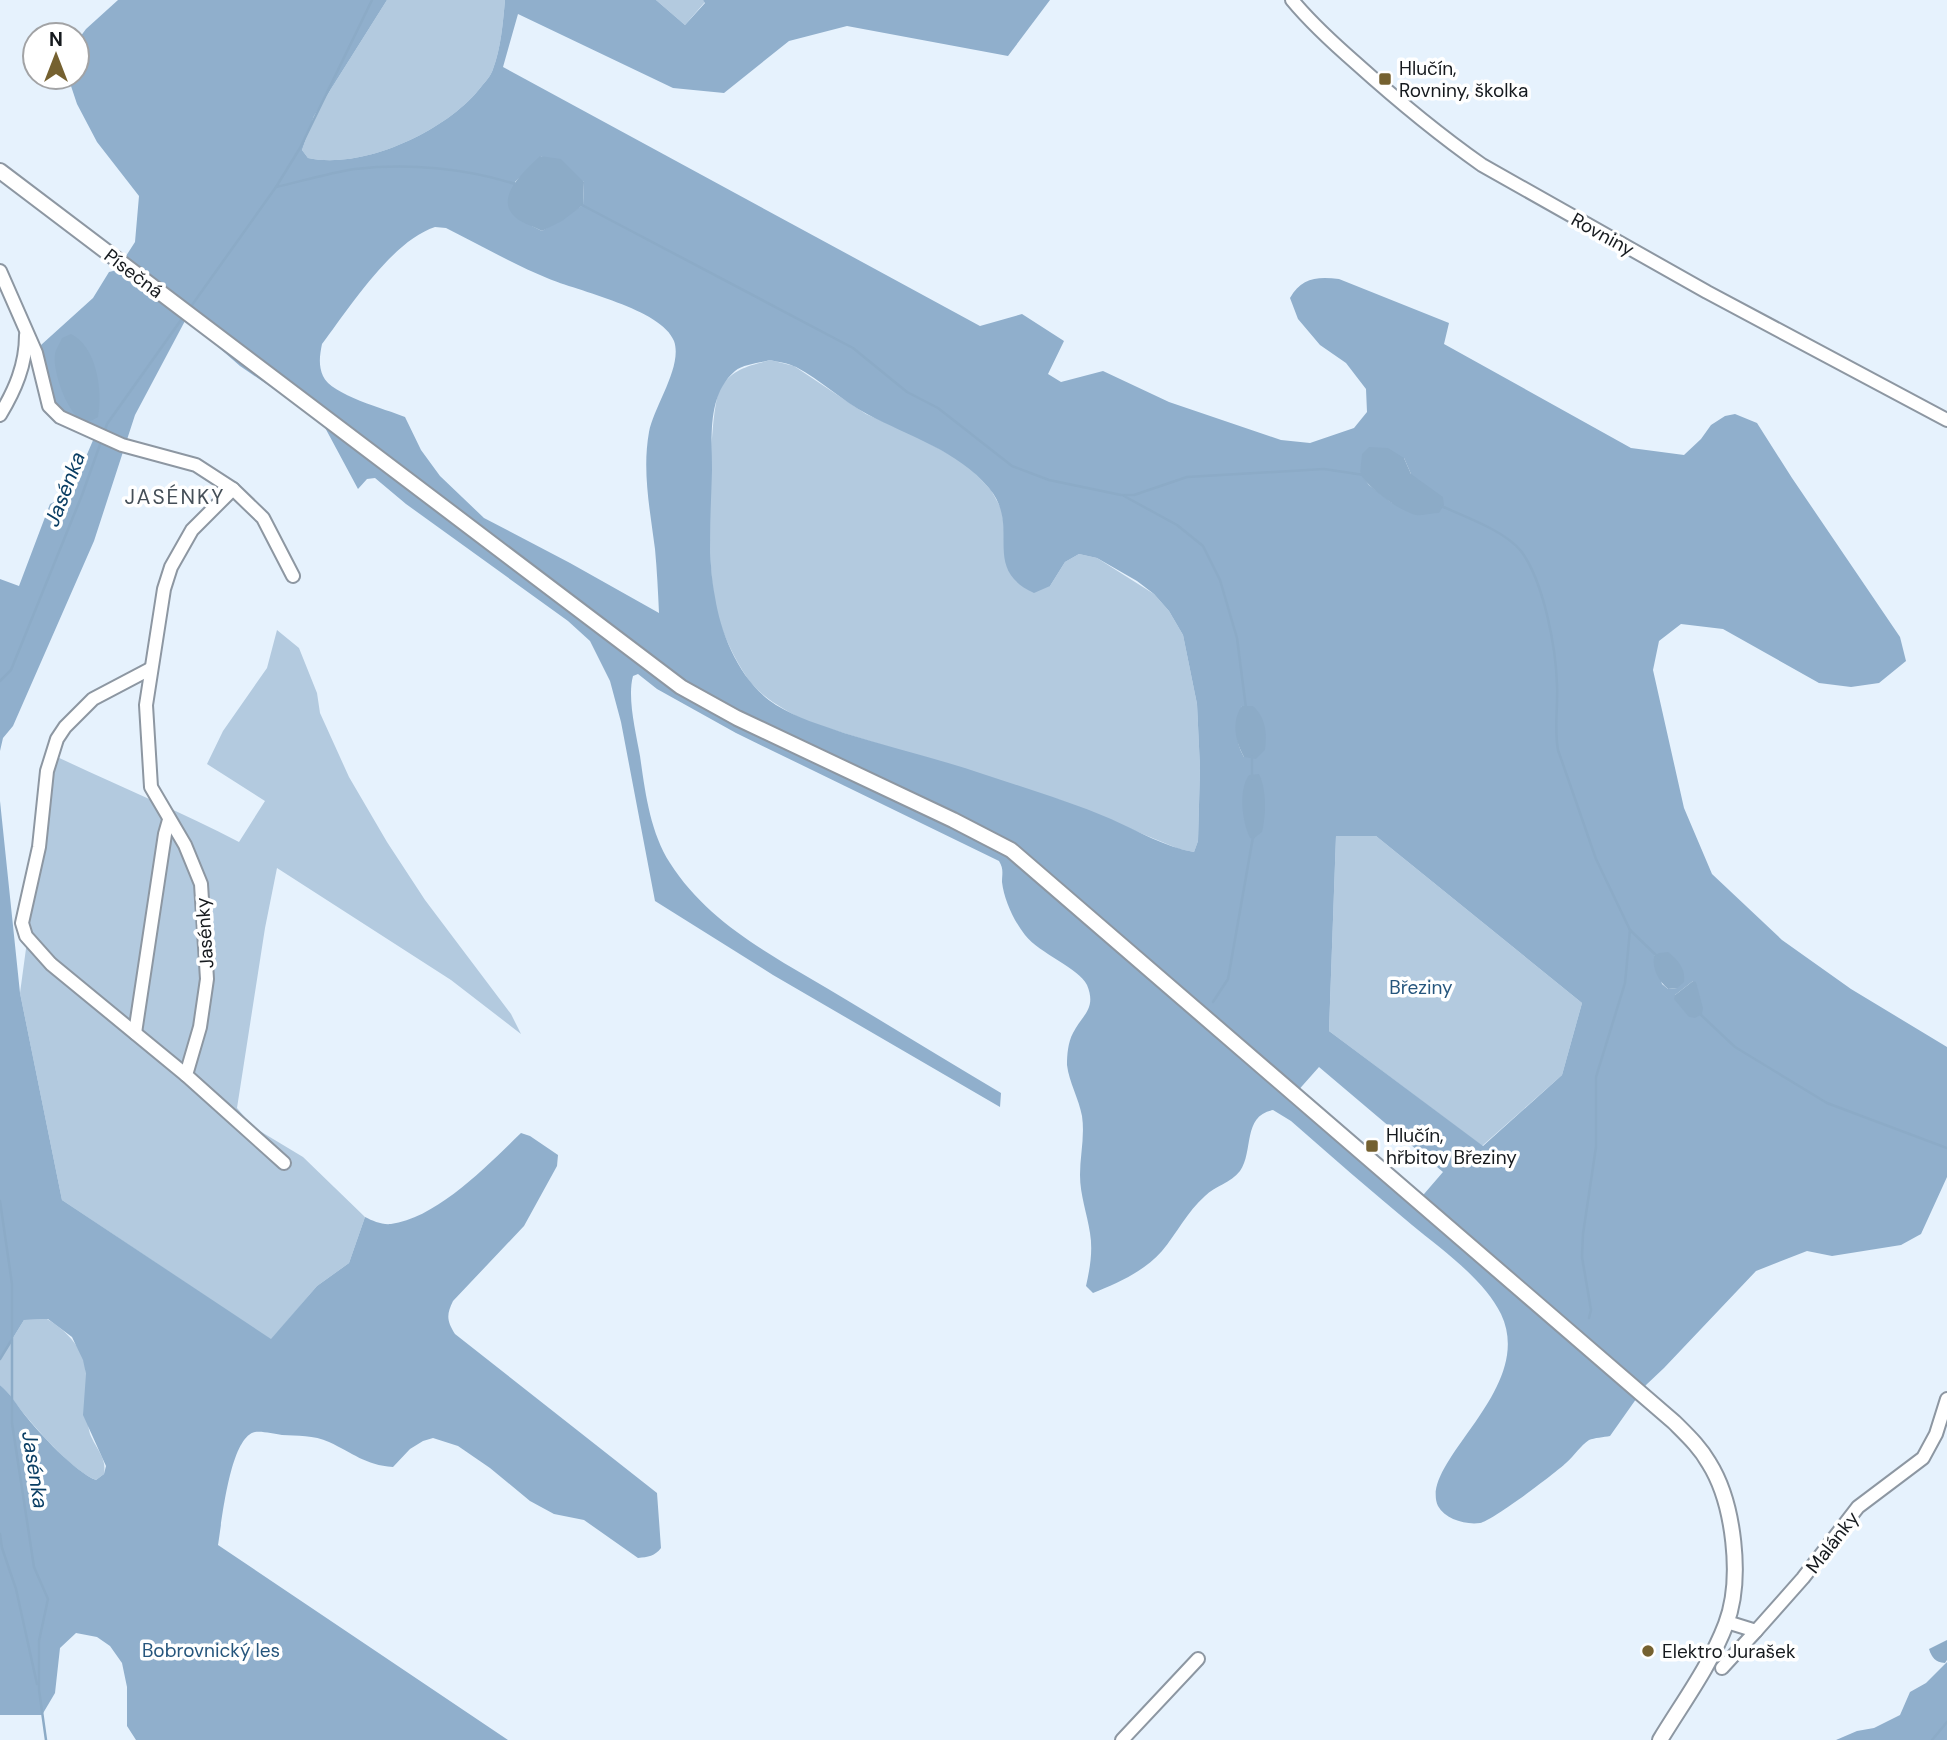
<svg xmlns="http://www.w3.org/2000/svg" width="1947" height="1740" font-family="'DM Sans',sans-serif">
  <rect width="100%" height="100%" fill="#e6f2fd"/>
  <!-- green -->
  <g fill="#b3cadf">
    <path d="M387 0H505C503 22 501 48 493 69 491 76 485 82 481 87 447 131 363 170 308 158L302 150 314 116Z"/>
    <polygon points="656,0 703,0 705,2 685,25"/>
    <path d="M770 360 794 366 866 414 916 436 965 463 991 490 1002 510 1004 529 1050 586 1065 562 1079 554 1097 558 1154 594 1169 611 1183 635 1197 704 1200 768 1198 841 1194 852 1179 849 1060 800 808 722C787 711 767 701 751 683 739 667 728 645 721 626 715 609 712 587 711 568 709 539 708 407 721 387 734 368 749 366 770 360Z"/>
    <path d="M277 630 299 648 317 693 320 713 349 777 387 842 425 900 511 1014 521 1034 451 980 277 868 265 928 237 1108 253 1127 303 1157 365 1217 349 1263 317 1286 271 1340 62 1200 20 993 50 771 55 756C117 785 179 811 239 842L265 801 207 764 223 731 267 668Z"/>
    <polygon points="1336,836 1376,836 1582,1003 1562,1075 1482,1146 1329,1031"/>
    <path d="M47 1319C67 1331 86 1350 86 1375 87 1388 85 1399 87 1413 88 1420 88 1428 90 1434 96 1449 107 1458 104 1474L96 1480C73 1471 42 1435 25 1415 16 1405 11 1394 0 1385V1359L24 1320Z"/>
  </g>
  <!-- forest -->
  <g fill="#90afcc" fill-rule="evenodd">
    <path d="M118 0H387L314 116 302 150 308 158C363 170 447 131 481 87 485 82 491 76 493 69 501 48 503 22 505 0H656L685 25 705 3 703 0H1050L1008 56 847 26 789 41 724 93 673 88 518 14 503 67 980 326 1022 314 1064 341 1048 374 1061 382 1103 371 1169 402 1281 440 1310 443 1354 428 1367 412 1366 389 1346 363 1320 345 1298 319 1290 298C1301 278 1317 276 1339 279L1449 323 1444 344 1631 448 1684 455 1701 439 1711 425 1725 416 1735 414 1757 423 1792 478 1900 637 1906 661 1879 683 1851 687 1819 683 1723 629 1681 624 1659 641 1653 670 1684 808 1712 874 1782 940 1851 989 1947 1047V1177L1921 1234 1901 1245 1832 1256 1807 1251 1756 1271 1664 1368 1646 1385 1610 1436C1604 1437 1594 1438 1589 1440 1581 1445 1574 1456 1566 1463 1554 1474 1492 1521 1480 1523 1465 1525 1445 1519 1438 1506 1418 1462 1537 1390 1501 1314 1484 1279 1441 1249 1412 1225 1371 1191 1331 1156 1291 1121L1273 1110C1242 1116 1254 1151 1240 1171 1231 1183 1215 1186 1205 1196 1187 1212 1177 1233 1162 1251 1145 1271 1116 1284 1093 1293L1086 1286C1090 1268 1093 1251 1090 1233 1087 1213 1080 1195 1080 1175 1080 1156 1085 1136 1082 1116 1079 1099 1069 1082 1067 1065 1067 1055 1068 1042 1073 1033 1082 1015 1097 1009 1087 985 1079 968 1040 954 1025 935 1014 921 1004 900 1002 882 1002 874 1004 869 999 861L736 733 657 689 638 674 633 676C627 698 636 733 640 756 645 791 650 832 670 863 711 928 786 963 850 1002 900 1032 950 1063 1001 1093L1000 1107 773 975 655 901 621 722 610 681 590 641 568 621 406 504 375 478 367 479 358 489 322 422 240 366 186 319 135 415 94 541 13 726 3 738 0 751V579L19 586 50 504 70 494 94 438 51 401 41 345 93 298 109 272 117 270 135 242 139 196 97 142 77 104 68 77H77V41L86 29ZM541 156 584 182 583 205 542 231 532 226 515 182ZM435 227 446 228C480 245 513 264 547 278 577 291 662 309 674 341 683 366 654 406 649 432 642 471 650 510 655 549 657 570 658 592 659 613L570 563 484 518 440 476 421 450 405 417C386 409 331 395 323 376 318 365 320 354 322 344 350 307 392 241 435 227ZM770 360C778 362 788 363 796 367 821 380 842 401 867 414 910 437 957 450 989 488 1022 527 980 568 1034 593L1050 586 1065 562 1079 554 1097 558 1137 581 1154 594 1169 611 1183 635 1197 704 1200 768 1198 841 1194 852C1165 847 1138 831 1111 819 1071 802 1028 789 986 775 940 759 891 748 844 733 821 725 797 718 776 705 741 683 721 636 715 597 707 556 711 512 712 470 712 437 707 395 735 371 743 364 760 363 770 360ZM1404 458 1411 474 1392 503 1369 485 1360 473ZM1242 706H1253L1244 757C1233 738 1238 726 1242 706ZM1336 836H1376L1582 1003 1562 1075 1483 1146 1329 1031ZM1657 955 1677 988 1668 989 1662 984 1654 956ZM1693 981 1702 1014 1675 995ZM1319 1067 1443 1172 1418 1201 1295 1094Z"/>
    <path d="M0 801 20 993 62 1200 271 1339 317 1286 349 1263 365 1217C373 1221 382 1225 391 1224 437 1218 489 1164 521 1133L530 1136 558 1155 557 1166 524 1226 453 1301C446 1315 447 1321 455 1334L657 1493 661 1548C655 1556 648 1557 638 1558L584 1520 554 1514 530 1501 490 1468 458 1446 433 1438 423 1441 410 1449 393 1467C365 1465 353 1453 329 1442 314 1435 297 1436 282 1435 274 1434 263 1431 255 1432 230 1437 222 1521 218 1545L508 1740H136L127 1726V1687L122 1663 110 1646 97 1637 76 1633 60 1648 55 1693 42 1715H0V1385C11 1394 16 1404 24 1414 39 1433 75 1472 96 1480L104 1474 106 1466 83 1415 86 1374 83 1360 72 1337 48 1319 24 1320 0 1359Z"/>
    <polygon points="1947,1662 1947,1740 1836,1740 1857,1731 1874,1728 1900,1715 1910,1692 1926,1683"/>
  </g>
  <!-- water -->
  <g fill="#8cabc7">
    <path d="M540 156 561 159 584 182 583 205 562 221 542 231C533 226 520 223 513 215 495 195 528 168 540 156Z"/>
    <path d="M71 334C97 347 103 391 98 417 93 420 88 423 82 420 67 413 52 370 55 354 56 349 60 343 62 338Z"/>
    <path d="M1369 447 1388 448 1404 458 1411 474 1443 497 1444 505 1439 513C1432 513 1423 516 1416 515 1399 511 1369 488 1360 474L1362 454Z"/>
    <path d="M1242 706H1253C1266 718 1267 733 1265 750L1256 759 1244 757C1235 741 1231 721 1242 706Z"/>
    <path d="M1259 774C1267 790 1266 816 1262 832L1253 839 1250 838C1242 822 1238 790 1249 775Z"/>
    <path d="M1668 952C1678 960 1686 969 1684 982L1677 988 1668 989C1658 980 1652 969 1654 956L1659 953Z"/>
    <polygon points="1693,981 1696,982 1703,1008 1702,1014 1695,1018 1689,1017 1674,999 1675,995"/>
    <path d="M1947 1640V1660L1945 1663C1935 1662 1932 1658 1929 1649Z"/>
  </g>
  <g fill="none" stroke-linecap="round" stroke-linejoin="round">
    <!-- stream -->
    <g stroke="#8cabc7" stroke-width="2.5">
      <path d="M276 187C302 181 329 173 355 169 408 163 465 168 515 184"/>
      <polyline points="582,205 853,348 907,392 938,408 1012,466 1049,480 1121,495 1134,495 1187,477 1324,469 1364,475"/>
      <polyline points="192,305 276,187 300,148 372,0"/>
      <polyline points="104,433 107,424 181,320"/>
      <polyline points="1124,496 1177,525 1203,546 1220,580 1237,638 1246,708"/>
      <path d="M1441 506C1464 516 1505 531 1521 551 1544 582 1556 648 1557 685 1558 708 1554 728 1558 750L1596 859 1630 930 1659 958"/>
      <polyline points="0,681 11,670 82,495 102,439"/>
      <polyline points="1252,757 1252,778"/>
      <polyline points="1213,1002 1228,979 1253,837"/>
      <polyline points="1700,1014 1735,1047 1827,1103 1947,1148"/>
      <polyline points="0,1201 12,1284 12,1423 34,1567 48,1599 39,1641 39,1690 46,1740"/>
      <polyline points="1589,1318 1591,1310 1582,1257 1583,1234 1596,1147 1596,1077 1625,983 1630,930"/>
      <polyline points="0,1359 11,1341"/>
      <polyline points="0,1534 2,1548 16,1589 37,1684"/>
      <polyline points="1932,1740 1947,1722"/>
    </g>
    <defs>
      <g id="minor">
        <path d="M1292 0C1311 23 1334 44 1357 64 1397 100 1438 134 1482 165L1707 292 1947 420"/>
        <polyline points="0,271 36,353 49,406 60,417 122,445 196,465 233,489 192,530 171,567 164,589 146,705 151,787 185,845 201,884 207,979 200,1027 186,1075 284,1163"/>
        <path d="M0 415C15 390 26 365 26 335"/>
        <polyline points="233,489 263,518 293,576"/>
        <polyline points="150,669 93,699 65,727 57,739 47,771 39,847 22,923 26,936 51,964 186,1075"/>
        <polyline points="135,1033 165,834 169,820"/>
        <polyline points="1727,1622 1756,1631 1803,1578 1858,1507 1923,1458 1936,1434 1947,1399"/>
        <polyline points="1722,1668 1756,1631"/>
        <polyline points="1122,1740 1198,1659"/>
      </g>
      <path id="tertiary" d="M0 171 681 687 737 718 953 820 1011 850 1674 1422C1687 1435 1700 1447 1709 1463 1734 1503 1743 1579 1726 1624 1710 1666 1683 1702 1660 1740"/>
    </defs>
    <!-- minor casing -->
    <use href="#minor" stroke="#8d97a2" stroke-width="16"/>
    <!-- tertiary casing -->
    <use href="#tertiary" stroke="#8d97a2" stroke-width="18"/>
    <!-- minor -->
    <use href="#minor" stroke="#fff" stroke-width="12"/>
    <!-- tertiary -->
    <use href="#tertiary" stroke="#fff" stroke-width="14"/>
  </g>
  <!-- markers -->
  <g fill="#756130" stroke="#fff" stroke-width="2.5">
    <rect x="1378" y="72" width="14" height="14" rx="3.5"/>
    <rect x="1365" y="1139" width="14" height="14" rx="3.5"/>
    <circle cx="1648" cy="1651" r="7"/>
  </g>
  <g text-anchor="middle" stroke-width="7" stroke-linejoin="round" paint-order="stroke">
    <!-- poi labels -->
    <g font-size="19" fill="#161a1e" stroke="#fff" text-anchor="start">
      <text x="1399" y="75">Hlučín,<tspan x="1399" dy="22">Rovniny, školka</tspan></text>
      <text x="1386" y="1142">Hlučín,<tspan x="1386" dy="22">hřbitov Březiny</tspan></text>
      <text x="1662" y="1658">Elektro Jurašek</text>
    </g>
    <!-- street labels -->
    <g font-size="19" fill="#161a1e" stroke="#fff">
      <text transform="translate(1603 234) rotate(29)" y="7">Rovniny</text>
      <text transform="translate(134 273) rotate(37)" y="7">Písečná</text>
      <text transform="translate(204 933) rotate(-94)" y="7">Jasénky</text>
      <text transform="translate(1832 1542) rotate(-52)" y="7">Malánky</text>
    </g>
    <!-- park labels -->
    <g font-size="19" fill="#26567d" stroke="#fff">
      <text x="1421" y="994">Březiny</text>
      <text x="211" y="1657">Bobrovnický les</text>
    </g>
    <!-- water labels -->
    <g font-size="21" font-style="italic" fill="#0a3e64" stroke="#fff">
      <text transform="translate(65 489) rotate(-69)" y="7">Jasénka</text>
      <text transform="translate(35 1470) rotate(81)" y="7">Jasénka</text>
    </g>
    <!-- neighbourhood labels -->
    <g font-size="21" letter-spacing="2" fill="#454f58" stroke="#fff">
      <text x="175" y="504">JASÉNKY</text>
    </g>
  </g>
  <!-- north arrow -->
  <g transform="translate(56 56)"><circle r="33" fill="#ffffff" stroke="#a2a3a5" stroke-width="2"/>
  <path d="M0-5L12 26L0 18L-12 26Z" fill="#756130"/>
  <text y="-10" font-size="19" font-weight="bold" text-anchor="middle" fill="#161a1e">N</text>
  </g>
</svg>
